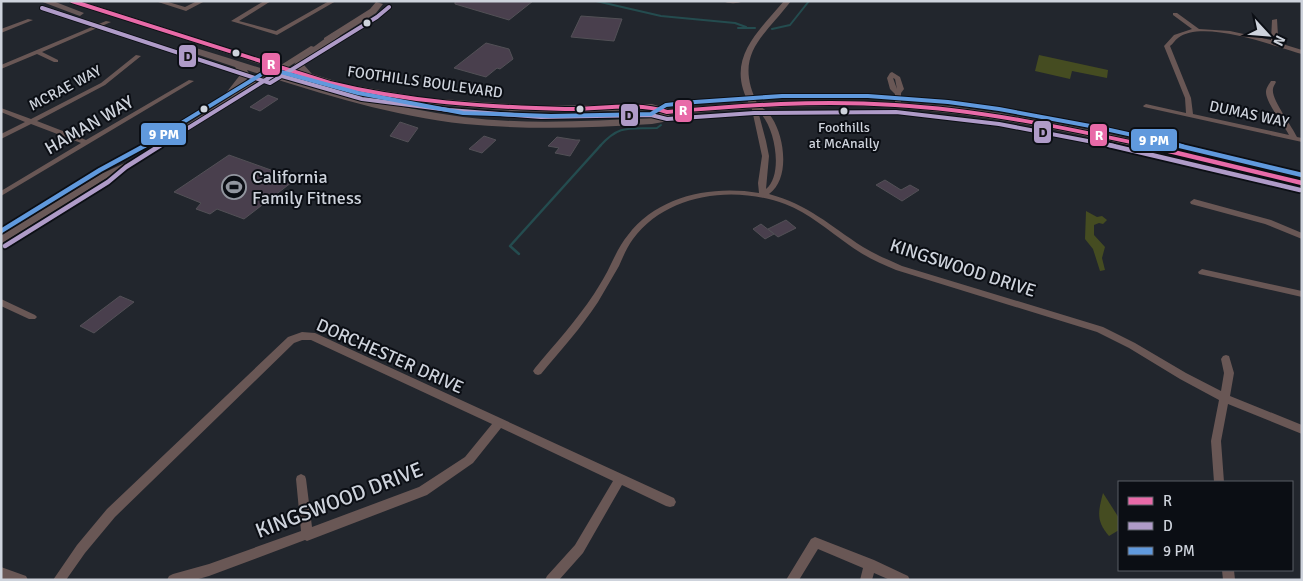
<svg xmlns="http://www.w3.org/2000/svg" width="1303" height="581" font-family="Signika,sans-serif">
  <rect width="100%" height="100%" fill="#22262d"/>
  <!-- green -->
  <g fill="#454c21">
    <polygon points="1039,55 1108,70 1107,78 1072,71 1070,79 1035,71"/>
    <polygon points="1086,211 1097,217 1102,216 1107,220 1103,224 1099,223 1094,225 1094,235 1105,247 1102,258 1105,270 1100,271 1093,249 1085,239"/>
    <path d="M1103 493 1119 518V530L1109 536C1096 521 1098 512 1103 493Z"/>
  </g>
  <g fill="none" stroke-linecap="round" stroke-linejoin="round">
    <!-- stream-far1 -->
    <g stroke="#244c4f" stroke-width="2">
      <polyline points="596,1 661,16 735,23 746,27"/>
      <polyline points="738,28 755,28"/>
      <polyline points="772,29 790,25 809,1"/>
      <path d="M600 146C620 124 629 129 657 128L661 125"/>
    </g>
    <!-- stream -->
    <polyline stroke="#244c4f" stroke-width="2.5" points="519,254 510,246 601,145"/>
  </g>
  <!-- building -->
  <g fill="#493f4d" stroke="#525056">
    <polygon points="455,1 533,1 509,20 455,4"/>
    <polygon points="581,16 622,19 614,41 571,37"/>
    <polygon points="486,43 509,49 513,59 500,69 497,68 486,77 454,68"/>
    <polygon points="268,95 278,99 260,111 250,107"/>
    <polygon points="400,122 418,128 408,142 390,136"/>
    <polygon points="484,136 496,140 482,153 469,149"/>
    <polygon points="557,137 576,140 580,140 570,156 555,153 559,148 548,146"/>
    <polygon points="229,155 296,179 244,219 217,209 210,214 196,209 201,203 174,192"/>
    <polygon points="885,180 901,190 910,185 919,190 902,201 876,185"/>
    <polygon points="786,220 796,228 778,237 768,229"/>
    <polygon points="761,224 774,234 765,239 753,229"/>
    <polygon points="120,296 134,302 94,333 80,326"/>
  </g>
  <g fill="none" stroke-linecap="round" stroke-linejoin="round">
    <!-- street -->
    <g fill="#695755" fill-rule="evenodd">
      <polygon points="155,1 165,1 185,7 197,1 205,1 186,11"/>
      <polygon points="264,1 271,1 239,21 276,31 329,1 336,1 277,35 231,21"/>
      <path d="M723 1H743C738 4 728 4 723 1Z"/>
      <path d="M1173 13H1177L1199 29 1230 31 1271 40 1272 20 1277 19 1278 36 1276 42 1302 50V54C1274 46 1203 19 1178 38 1175 40 1173 44 1170 46L1191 98 1193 114 1289 135C1283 123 1266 103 1266 92 1266 88 1269 84 1271 81H1275L1276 82C1275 84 1273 87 1273 89 1271 99 1292 126 1297 137L1302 138V142L1144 107 1143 106 1146 104 1186 113 1185 98 1164 46 1174 35 1192 29 1173 15Z"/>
      <polygon points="28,19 33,20 1,33 1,29"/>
      <polygon points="106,21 111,22 42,52 58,60 58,62 54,62 37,54 1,69 1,65"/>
      <polygon points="136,55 141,56 105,85 37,121 86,140 189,80 194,81 1,196 1,191 81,143 31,124 1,139 1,134 25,122 1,112 1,108 31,119 101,83"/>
      <path d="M892 72 900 77 904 89 901 93V105L898 107 895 105V94L890 89 887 78 890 73ZM893 78 895 79 897 89Z"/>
      <path d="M754 103C761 106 768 111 772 118 785 138 790 179 769 194 809 205 829 225 863 247 876 255 889 260 902 266L1103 327 1135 343 1186 373 1221 391 1224 373 1221 359 1223 356 1226 355 1229 356 1234 373 1230 396 1302 425V434L1228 404 1221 441 1224 482H1214L1211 441 1219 400 1180 379 1129 348 1097 332 896 270C879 263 864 256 849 245 829 231 809 213 785 204 734 185 667 193 633 239 627 247 623 257 619 266 612 278 605 290 598 302 581 328 561 350 541 374L538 375 535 374 533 371 535 368C555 344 576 321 594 294 600 284 606 275 611 264 616 254 621 243 628 235 658 196 711 185 759 193L758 183 762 156 751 105ZM758 111C775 124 784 175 766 189L769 156 766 141Z"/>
      <polygon points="1194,199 1271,220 1302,233 1302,239 1265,224 1191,204 1190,202"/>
      <polygon points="1202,269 1302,291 1302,297 1199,274 1198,272"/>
      <polygon points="1,299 35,315 37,317 35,319 29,319 1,306"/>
      <polygon points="302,332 315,333 674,498 676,502 674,506 670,507 666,506 622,485 583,553 559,580 545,580 547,576 575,545 613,481 501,428 473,463 427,495 307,541 305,540 209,576 195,580 167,580 169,576 173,574 209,564 301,531 296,479 297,476 301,474 305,476 306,479 312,527 419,487 465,457 492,424 311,340 302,340 294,343 115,517 85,553 66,580 53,580 77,545 107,509 288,337"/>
      <polygon points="815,537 874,560 908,576 910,580 890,580 874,573 872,580 860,580 863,568 818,549 799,580 786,580 811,539"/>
      <polygon points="1,567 26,576 28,580 1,579"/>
      <polygon points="1222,570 1234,570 1235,580 1223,580"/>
    </g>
    <!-- secondary -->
    <g fill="#6a5958" fill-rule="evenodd">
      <path d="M784 1H791C762 39 733 54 758 105L757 107H751C724 61 755 35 784 1Z"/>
      <polygon points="376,2 383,4 376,13 330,42 324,42 324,38 370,9"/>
      <polygon points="311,46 318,48 135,165 107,178 1,244 1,235 101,174 129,161"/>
    </g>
    <!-- primary -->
    <g fill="#685858" fill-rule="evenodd">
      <polygon points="40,1 53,1 84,13 80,16 77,15"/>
      <path d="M67 1H81L298 70 294 65 297 59 334 32H340V36L305 62 304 65 312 74 345 84 427 98 540 106 652 104 668 109 753 102 839 100 897 102 949 106 1000 113 1101 132 1302 179V187C1168 155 1035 118 897 108 821 103 745 108 670 115L663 122 652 124C590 128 527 130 465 124 391 116 318 93 247 70L250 75 235 95 231 96 226 93 240 75 235 67 190 52V48H196C284 75 372 106 463 117 526 125 589 121 652 118L660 113 651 110 567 112 512 111 427 104 366 95 305 79Z"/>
    </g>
    <defs>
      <path id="bus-1-far1" d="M72 1 330 83C407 102 486 107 565 109 598 110 635 101 667 112 743 105 819 100 895 105 981 110 1066 128 1149 146"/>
      <polyline id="bus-1" points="1144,145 1302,183"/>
      <g id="bus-2-far1">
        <polyline points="42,8 270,83 377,17 389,7"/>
        <polyline points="159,146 275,74 362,99 449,110 541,117 651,115 667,119 754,113 896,112 999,124 1114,146"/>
      </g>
      <g id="bus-2">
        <polyline points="1109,145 1300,190"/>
        <polyline points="5,246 108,182 126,167 161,145"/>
      </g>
      <polyline id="bus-3-far1" points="144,146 270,69 358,93 463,113 551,116 651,114 666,105 695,102 782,96 868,96 948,102 999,109 1101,128 1182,146"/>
      <g id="bus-3">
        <polyline points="1176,145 1302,175"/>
        <polyline points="1,231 100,170 146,145"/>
      </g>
    </defs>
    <!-- bus-1-far1 casing -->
    <use href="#bus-1-far1" stroke="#0b0e14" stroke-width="6"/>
    <!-- bus-1 casing -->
    <use href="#bus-1" stroke="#0b0e14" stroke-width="8"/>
    <!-- bus-2-far1 casing -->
    <use href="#bus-2-far1" stroke="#0b0e14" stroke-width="6"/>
    <!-- bus-2 casing -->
    <use href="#bus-2" stroke="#0b0e14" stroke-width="8"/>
    <!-- bus-3-far1 casing -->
    <use href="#bus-3-far1" stroke="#0b0e14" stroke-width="6"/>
    <!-- bus-3 casing -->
    <use href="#bus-3" stroke="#0b0e14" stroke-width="8"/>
    <!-- bus-1-far1 -->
    <use href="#bus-1-far1" stroke="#e86aa8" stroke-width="4"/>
    <!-- bus-1 -->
    <use href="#bus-1" stroke="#e86aa8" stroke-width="4.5"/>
    <!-- bus-2-far1 -->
    <use href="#bus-2-far1" stroke="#af9bc8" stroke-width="4"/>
    <!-- bus-2 -->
    <use href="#bus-2" stroke="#af9bc8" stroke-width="4.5"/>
    <!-- bus-3-far1 -->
    <use href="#bus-3-far1" stroke="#6099dd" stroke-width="4"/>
    <!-- bus-3 -->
    <use href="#bus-3" stroke="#6099dd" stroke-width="4.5"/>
  </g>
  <!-- icons -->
  <defs>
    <symbol id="stadium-ring" viewBox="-11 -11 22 22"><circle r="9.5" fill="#0b0e14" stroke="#92969f" stroke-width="1.5"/><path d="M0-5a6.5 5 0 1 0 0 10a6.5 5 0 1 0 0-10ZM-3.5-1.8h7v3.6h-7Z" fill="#92969f"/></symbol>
  </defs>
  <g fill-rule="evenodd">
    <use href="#stadium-ring" x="220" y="173" width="28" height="28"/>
  </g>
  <!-- markers -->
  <g fill="#ced3dc" stroke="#0b0e14" stroke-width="2">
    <circle cx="367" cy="23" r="4.5"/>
    <circle cx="236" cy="53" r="4.5"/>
    <circle cx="204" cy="109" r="4.5"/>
    <circle cx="580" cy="109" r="4.5"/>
    <circle cx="844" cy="111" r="4.5"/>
  </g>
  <g text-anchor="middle" stroke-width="4" stroke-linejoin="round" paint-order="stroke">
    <!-- far-bus labels -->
    <g font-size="14" fill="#ced3dc" stroke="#0b0e14">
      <text x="844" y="132">Foothills<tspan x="844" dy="16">at McAnally</tspan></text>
    </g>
    <!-- far-street labels -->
    <g font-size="15" fill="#ced3dc" stroke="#0b0e14">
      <text transform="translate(425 82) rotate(8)" y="5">FOOTHILLS BOULEVARD</text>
      <text transform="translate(65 88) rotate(-28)" y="5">MCRAE WAY</text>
      <text transform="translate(1249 114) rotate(12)" y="5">DUMAS WAY</text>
    </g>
    <!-- street labels -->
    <g font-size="18" fill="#ced3dc" stroke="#0b0e14">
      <text transform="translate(89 125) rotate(-30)" y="6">HAMAN WAY</text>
      <text transform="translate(963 268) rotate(18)" y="6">KINGSWOOD DRIVE</text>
      <text transform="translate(390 356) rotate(24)" y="6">DORCHESTER DRIVE</text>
    </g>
    <!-- poi labels -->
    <g font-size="18" fill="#ced3dc" stroke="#0b0e14" text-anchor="start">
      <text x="252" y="183">California<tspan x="252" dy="21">Family Fitness</tspan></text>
    </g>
    <!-- near-street labels -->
    <g font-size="21" fill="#ced3dc" stroke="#0b0e14">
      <text transform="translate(339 500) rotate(-21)" y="7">KINGSWOOD DRIVE</text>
    </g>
  </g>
  <g stroke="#0b0e14" stroke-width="2">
    <rect x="178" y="44" width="19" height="24" rx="5" fill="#af9bc8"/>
    <rect x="261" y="52" width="20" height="24" rx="5" fill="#e86aa8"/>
    <rect x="674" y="99" width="19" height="24" rx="5" fill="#e86aa8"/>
    <rect x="620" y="103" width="19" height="24" rx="5" fill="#af9bc8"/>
    <rect x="1033" y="120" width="19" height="24" rx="5" fill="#af9bc8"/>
    <rect x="140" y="122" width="47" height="24" rx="5" fill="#6099dd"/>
    <rect x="1089" y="123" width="19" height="24" rx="5" fill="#e86aa8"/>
    <rect x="1130" y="128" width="48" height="24" rx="5" fill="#6099dd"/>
  </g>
  <g font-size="14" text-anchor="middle" font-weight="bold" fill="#fff">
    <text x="271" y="69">R</text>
    <text x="683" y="115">R</text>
    <text x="164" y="139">9 PM</text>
    <text x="1099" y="140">R</text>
    <text x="1154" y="145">9 PM</text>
  </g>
  <g font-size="14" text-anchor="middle" font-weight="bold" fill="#111">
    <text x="188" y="61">D</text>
    <text x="629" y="120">D</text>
    <text x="1043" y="137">D</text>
  </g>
  <!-- border -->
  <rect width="1303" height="581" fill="none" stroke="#ced3dc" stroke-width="5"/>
  <!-- legend -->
  <rect x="1118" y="481" width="175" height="90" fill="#0b0e14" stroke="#595d64"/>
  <rect x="1128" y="497" width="25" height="8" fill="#e86aa8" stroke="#595d64"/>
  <text x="1163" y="506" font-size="15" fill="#ced3dc">R</text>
  <rect x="1128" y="522" width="25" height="8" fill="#af9bc8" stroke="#595d64"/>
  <text x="1163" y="531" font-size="15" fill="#ced3dc">D</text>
  <rect x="1128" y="547" width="25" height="8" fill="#6099dd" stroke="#595d64"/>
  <text x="1163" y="556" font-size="15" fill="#ced3dc">9 PM</text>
  <!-- north arrow -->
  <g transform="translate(1268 35) rotate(116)" stroke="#0b0e14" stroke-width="4" paint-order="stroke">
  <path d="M0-4L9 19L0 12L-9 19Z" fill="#ced3dc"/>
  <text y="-8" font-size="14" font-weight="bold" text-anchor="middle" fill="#ced3dc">N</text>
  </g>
</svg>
